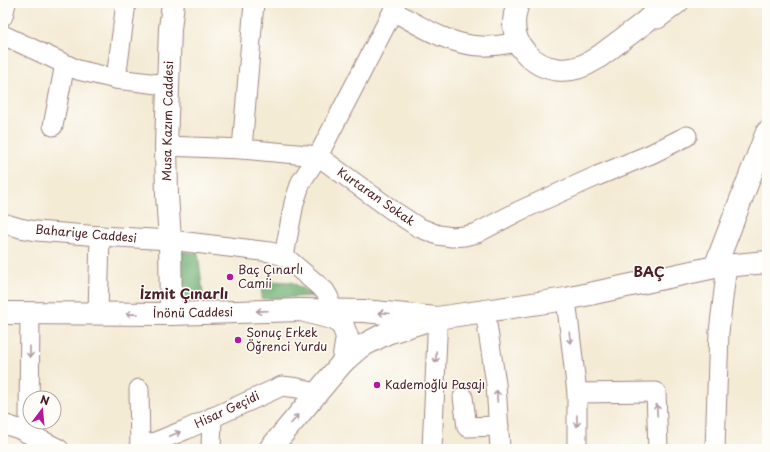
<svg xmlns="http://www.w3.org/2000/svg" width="770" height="452" font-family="'Playpen Sans',sans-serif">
  <rect width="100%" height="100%" fill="#fdfcf7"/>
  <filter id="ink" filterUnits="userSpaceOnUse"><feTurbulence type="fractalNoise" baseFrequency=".025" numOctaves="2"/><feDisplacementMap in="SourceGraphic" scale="8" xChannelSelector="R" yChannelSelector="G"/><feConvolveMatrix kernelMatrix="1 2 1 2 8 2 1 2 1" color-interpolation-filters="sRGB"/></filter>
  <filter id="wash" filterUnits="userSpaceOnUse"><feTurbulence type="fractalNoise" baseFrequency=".012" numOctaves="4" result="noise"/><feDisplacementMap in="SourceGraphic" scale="16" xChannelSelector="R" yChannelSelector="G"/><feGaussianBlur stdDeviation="0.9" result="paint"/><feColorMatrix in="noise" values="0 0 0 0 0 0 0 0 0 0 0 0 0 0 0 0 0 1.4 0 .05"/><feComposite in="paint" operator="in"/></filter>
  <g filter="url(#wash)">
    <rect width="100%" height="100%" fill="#f4ebd5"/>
    <!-- forest -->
    <g fill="#69ab6e" stroke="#5a654c">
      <polygon points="177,251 198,253 204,301 178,302"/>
      <polygon points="268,281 292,282 314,296 261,299 262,287"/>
    </g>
  </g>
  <g filter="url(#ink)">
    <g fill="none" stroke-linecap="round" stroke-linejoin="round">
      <defs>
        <g id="minor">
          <path d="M393 11C420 26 449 45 481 46 494 47 506 44 518 42"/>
          <polyline points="3,16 6,3"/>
          <polyline points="649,18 658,19 679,3"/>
          <polyline points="3,35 78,70 116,79 167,85"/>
          <polyline points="116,79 126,3"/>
          <polyline points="53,126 65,64"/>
          <polyline points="166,146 242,149 318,156 392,210 418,227 438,235 452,237 464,236 477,233 519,211 597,176 651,154 687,136"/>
          <polyline points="242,149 254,3"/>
          <polyline points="3,223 20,228 36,231 100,236 170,240 270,252 284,256 325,291 329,298 329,310"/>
          <polyline points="284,256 294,203 301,182 318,156 393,11 396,3"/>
          <polyline points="566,299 577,393 577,449"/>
          <polyline points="485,311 496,384 500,449"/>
          <polyline points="30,313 29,416 33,435"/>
          <polyline points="98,314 100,236"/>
          <polyline points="139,389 140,448"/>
          <polyline points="577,393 656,392 658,449"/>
          <polyline points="463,397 467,427 499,426"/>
          <polyline points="3,424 19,429 59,449"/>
          <polyline points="138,449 185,430 282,386 298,388 317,394"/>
          <polyline points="211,449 212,417"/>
          <polyline points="432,449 437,337 437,318"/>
          <polyline points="715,449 719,332 727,265"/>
        </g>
        <g id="major">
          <path d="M518 3C512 20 512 38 525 52 543 73 571 75 594 60 604 54 614 45 624 38 637 28 653 18 662 3"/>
          <polyline points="715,267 767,132"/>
          <polyline points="301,310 364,311 437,318 566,299 715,267 767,262"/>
          <polyline points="3,313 171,314 301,310 335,319 343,326 347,337 343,362"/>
          <polyline points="171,314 170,240 167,195 166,146 170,29 173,3"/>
          <polyline points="270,449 343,362 360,347 387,333 425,321"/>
        </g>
      </defs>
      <!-- minor casing -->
      <use href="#minor" stroke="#9f8580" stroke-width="21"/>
      <!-- major casing -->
      <use href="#major" stroke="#9f8580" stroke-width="24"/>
      <!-- minor -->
      <use href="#minor" stroke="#fff" stroke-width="19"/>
      <!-- major -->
      <use href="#major" stroke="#fff" stroke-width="22"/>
    </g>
    <!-- one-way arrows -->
    <defs><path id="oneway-shaft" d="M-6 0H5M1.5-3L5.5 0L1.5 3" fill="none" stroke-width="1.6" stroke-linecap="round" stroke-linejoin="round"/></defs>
    <g stroke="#ae9aa0">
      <use href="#oneway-shaft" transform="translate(262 311) rotate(178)"/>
      <use href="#oneway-shaft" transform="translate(384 313) rotate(-175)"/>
      <use href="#oneway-shaft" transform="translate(132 314) rotate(-179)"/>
      <use href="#oneway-shaft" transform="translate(570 338) rotate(83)"/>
      <use href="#oneway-shaft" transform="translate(30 352) rotate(90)"/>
      <use href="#oneway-shaft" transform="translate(436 357) rotate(92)"/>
      <use href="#oneway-shaft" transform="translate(497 396) rotate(-93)"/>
      <use href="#oneway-shaft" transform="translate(657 410) rotate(-92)"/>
      <use href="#oneway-shaft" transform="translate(295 419) rotate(-49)"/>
      <use href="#oneway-shaft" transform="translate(577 421) rotate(89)"/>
      <use href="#oneway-shaft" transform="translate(175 434) rotate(-23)"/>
    </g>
  </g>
  <!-- markers -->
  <g fill="#b5179e" stroke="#fdfcf7" stroke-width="1.5">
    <circle cx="230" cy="277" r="4"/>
    <circle cx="238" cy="340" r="4"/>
    <circle cx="377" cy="385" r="4"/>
  </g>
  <g text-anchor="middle" stroke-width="3" stroke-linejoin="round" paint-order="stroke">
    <!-- street labels -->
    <g font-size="12" fill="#4a1f2b" stroke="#fdfcf7">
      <text transform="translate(168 121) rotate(-89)" y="4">Musa Kazım Caddesi</text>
      <text transform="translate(376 197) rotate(35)" y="4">Kurtaran Sokak</text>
      <text transform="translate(86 234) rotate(5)" y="4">Bahariye Caddesi</text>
      <text transform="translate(193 313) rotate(-1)" y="4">İnönü Caddesi</text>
      <text transform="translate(227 410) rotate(-25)" y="4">Hisar Geçidi</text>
    </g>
    <!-- poi labels -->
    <g font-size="12" fill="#4a1f2b" stroke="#fdfcf7" text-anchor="start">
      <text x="238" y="274">Baç Çınarlı<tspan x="238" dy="14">Camii</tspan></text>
      <text x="246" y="337">Sonuç Erkek<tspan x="246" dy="14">Öğrenci Yurdu</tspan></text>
      <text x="385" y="389">Kademoğlu Pasajı</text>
    </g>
    <!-- quarter labels -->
    <g font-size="14" font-weight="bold" fill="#4a1f2b" stroke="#fdfcf7">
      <text x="649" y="277">BAÇ</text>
      <text x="184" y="299">İzmit Çınarlı</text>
    </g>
  </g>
  <!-- margin -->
  <rect width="770" height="452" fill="none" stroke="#fdfcf7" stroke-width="16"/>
  <!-- north arrow -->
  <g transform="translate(42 410) rotate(16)"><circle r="19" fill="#fdfcf7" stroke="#b5a4a5"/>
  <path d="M0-3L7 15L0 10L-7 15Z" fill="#b5179e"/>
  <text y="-6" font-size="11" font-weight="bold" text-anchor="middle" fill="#4a1f2b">N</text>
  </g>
</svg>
